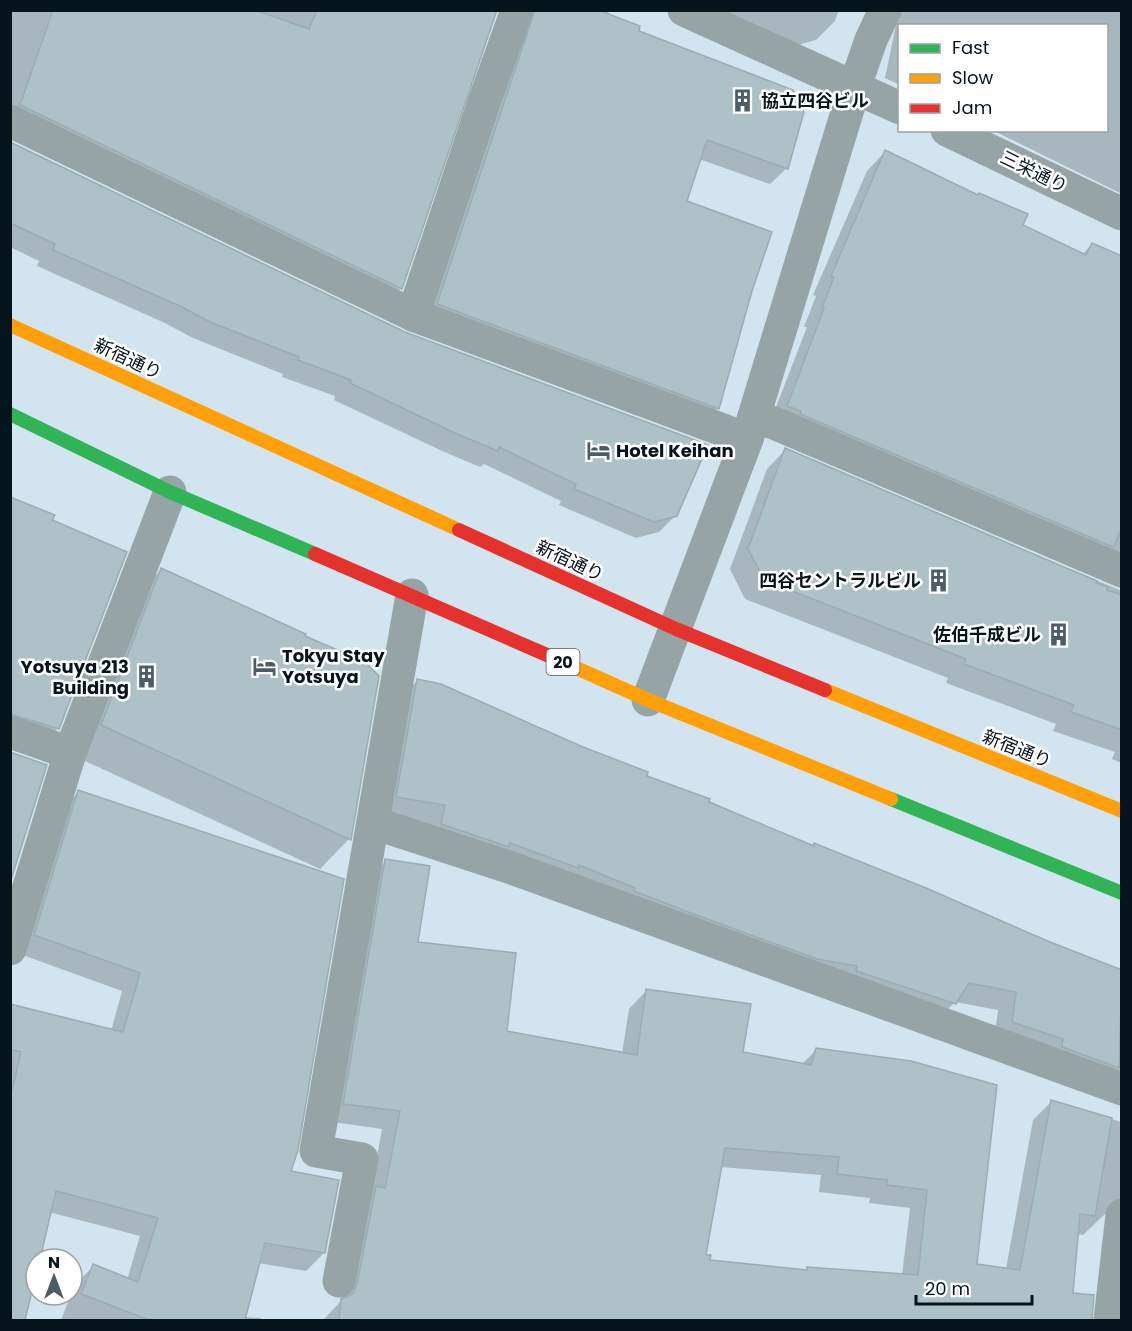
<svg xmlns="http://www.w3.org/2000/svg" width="1132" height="1331" font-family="Poppins,'Noto Sans JP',sans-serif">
  <rect width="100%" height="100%" fill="#d2e4f0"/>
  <!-- shadow -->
  <g fill="#0003" fill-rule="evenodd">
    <polygon points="10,10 495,10 401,288 384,305 10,125"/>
    <polygon points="509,10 604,10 609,13 609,16 637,32 787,168 770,184 699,159 685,202 750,290 718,408 701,424 421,320"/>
    <polygon points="706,10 839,10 835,21 816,40 798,45"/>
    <polygon points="899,10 1122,10 1122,194 992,130 1106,130 1106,26 900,26 900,85 885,78"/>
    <polygon points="10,144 676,515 659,532 636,538 559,505 561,501 484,464 480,467 440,450 334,400 335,396 282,377 283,374 193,338 165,323 37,266 39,261 10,247"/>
    <polygon points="885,152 1021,226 1082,255 1092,244 1122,264 1122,587 769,425 807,327 804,327 816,296 813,295 867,171"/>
    <polygon points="785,450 1122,591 1122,763 1112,759 1115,752 1053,731 1056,724 946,683 948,678 745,599 730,569 767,469"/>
    <polygon points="10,497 51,521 58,728 35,751 10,744"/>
    <polygon points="161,570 349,839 320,869 72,755 131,600"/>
    <polygon points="417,681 646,777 680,788 812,847 815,845 1122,971 1122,1097 994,1040 998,1010 955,1002 936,1021 424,843 427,823 379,815 399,699"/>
    <polygon points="79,792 290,1173 324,1253 306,1271 258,1263 245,1317 261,1318 260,1320 61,1320 75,1284 94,1266 127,1280 140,1236 49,1212 36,1259 24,1320 10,1320 10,1006 111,1031 122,991 17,953 60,810"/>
    <path d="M386 861 417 943 505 1032 622 1054 629 1009 647 990 741 1053 802 1064 817 1049 910 1062 976 1265 1006 1269 1033 1120 1051 1102 1122 1122V1230L1114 1217 1105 1214 1083 1235 1077 1234 1071 1294 1087 1296 1085 1320H323L340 1302 358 1206 370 1194 382 1129 326 1121 368 879ZM720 1167 821 1175 819 1192 870 1198 869 1203 910 1208 902 1276 808 1268 805 1271 709 1262 704 1256Z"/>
  </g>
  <!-- building -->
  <g fill="#aec0c8" stroke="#9aacb5" stroke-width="1.5" fill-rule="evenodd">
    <polygon points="53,10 255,10 309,29 317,10 497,10 402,289 20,105"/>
    <polygon points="535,10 598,10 640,26 639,31 793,90 804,112 788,169 707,140 687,201 772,232 752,291 719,409 437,304"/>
    <polygon points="10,142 405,332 708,445 677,516 654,522 574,489 576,484 499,447 498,451 457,434 350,383 351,380 298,360 299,357 210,322 182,307 53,250 55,244 10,223"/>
    <polygon points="885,150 978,195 979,193 1028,214 1023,225 1086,255 1092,243 1122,256 1122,528 1113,547 800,414 801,411 787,406 824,308 822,308 834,277 831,276"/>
    <polygon points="785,448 1097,581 1096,583 1108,587 1107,590 1122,595 1122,730 1071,712 1074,705 964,664 966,659 764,580 748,549"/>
    <polygon points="10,497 55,515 52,520 127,552 59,729 10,714"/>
    <polygon points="161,568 306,634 305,636 349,655 357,654 379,676 351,840 101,725"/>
    <polygon points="417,679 441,684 583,747 648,772 647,776 710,799 709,802 814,846 814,843 926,888 1050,942 1122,970 1119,1068 1062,1047 1063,1039 1012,1022 1016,992 969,983 956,1004 856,971 857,966 817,959 696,915 634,891 635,888 579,865 578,868 510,843 509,847 441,824 445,805 396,797"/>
    <polygon points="10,752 47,765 10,883"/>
    <polygon points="78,790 344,879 298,1150 291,1171 339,1180 325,1253 265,1243 245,1320 149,1320 81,1294 93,1264 138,1282 158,1218 56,1191 40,1259 36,1259 36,1275 25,1320 10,1320 10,1099 21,1052 10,1049 10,1004 123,1032 140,973 34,935"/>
    <path d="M385 859 430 866 418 942 516 953 507 1031 637 1055 646 989 751 1004 743 1052 811 1065 816 1048 911 1061 997 1085 977 1264 1020 1270 1051 1100 1112 1118 1095 1216 1080 1214 1073 1293 1094 1295 1092 1320H339L341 1299 353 1294 357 1284 376 1186 385 1188 400 1111 343 1104ZM725 1148 839 1157 837 1174 887 1180V1185L927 1190 918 1275 807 1267V1270L710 1260 711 1255H706Z"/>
  </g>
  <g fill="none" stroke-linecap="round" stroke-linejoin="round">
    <!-- street -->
    <g stroke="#97a4a5" stroke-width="33">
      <polyline points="684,10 900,108"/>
      <polyline points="10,121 413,315 747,439"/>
      <polyline points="947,130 1122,214"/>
      <polyline points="413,315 484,102 517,10"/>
      <polyline points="754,417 774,423 1122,571"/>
      <polyline points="648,700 747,439 855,86 871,40 885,10"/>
      <polyline points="10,732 70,753 170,492"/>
      <polyline points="374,823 509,867 1122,1089"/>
      <polyline points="10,949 70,753"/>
      <polyline points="339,1281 362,1159 316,1151 412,595"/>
      <polyline points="1110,1320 1122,1215"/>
    </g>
    <!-- fast -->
    <g stroke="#30b455" stroke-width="14">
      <polyline points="10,414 170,492 315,554"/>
      <polyline points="891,799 1122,893"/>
    </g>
    <!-- slow -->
    <g stroke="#ff9f0a" stroke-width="14">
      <polyline points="10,325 459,530"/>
      <polyline points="547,655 648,700 891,799"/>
      <polyline points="825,690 1122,811"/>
    </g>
    <!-- jam -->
    <g stroke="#e5322d" stroke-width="14">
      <polyline points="459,530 676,629 825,690"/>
      <polyline points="315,554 547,655"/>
    </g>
  </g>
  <!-- icons -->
  <defs>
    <symbol id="building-bare" viewBox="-9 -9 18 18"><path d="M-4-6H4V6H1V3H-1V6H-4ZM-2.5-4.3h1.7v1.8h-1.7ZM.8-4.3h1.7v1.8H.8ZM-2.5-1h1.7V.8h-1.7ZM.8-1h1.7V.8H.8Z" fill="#4d5d68" stroke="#fff" stroke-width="2.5" paint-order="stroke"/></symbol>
    <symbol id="hotel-bare" viewBox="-9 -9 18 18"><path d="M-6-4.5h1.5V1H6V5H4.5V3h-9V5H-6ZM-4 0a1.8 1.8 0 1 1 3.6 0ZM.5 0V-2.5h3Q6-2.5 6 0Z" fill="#4d5d68" stroke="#fff" stroke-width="2.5" paint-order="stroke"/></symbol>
  </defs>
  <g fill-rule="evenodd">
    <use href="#building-bare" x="726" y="84" width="33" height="33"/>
    <use href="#hotel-bare" x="582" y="434" width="33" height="33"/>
    <use href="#building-bare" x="922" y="564" width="33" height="33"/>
    <use href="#building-bare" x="1042" y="618" width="33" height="33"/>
    <use href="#hotel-bare" x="248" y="650" width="33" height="33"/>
    <use href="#building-bare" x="130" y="660" width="33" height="33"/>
  </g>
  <g text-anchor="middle" stroke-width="5" stroke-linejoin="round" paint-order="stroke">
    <!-- shield labels -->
    <rect fill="#fff" stroke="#515a62" stroke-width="1.5" x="546.5" y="649" width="33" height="26" rx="4.5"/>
    <g font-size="16" font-weight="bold" fill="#06141e">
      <text x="563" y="668">20</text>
    </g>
    <!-- poi labels -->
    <g font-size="18" font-weight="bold" fill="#06141e" stroke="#fff" text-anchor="start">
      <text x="761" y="107">協立四谷ビル</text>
      <text x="616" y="457">Hotel Keihan</text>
      <text x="921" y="587" text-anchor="end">四谷セントラルビル</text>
      <text x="1041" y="641" text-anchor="end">佐伯千成ビル</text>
      <text x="282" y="662">Tokyu Stay<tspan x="282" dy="21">Yotsuya</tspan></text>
      <text x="129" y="673" text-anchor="end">Yotsuya 213<tspan x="129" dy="21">Building</tspan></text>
    </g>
    <!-- street labels -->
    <g font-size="18" fill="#06141e" stroke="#fff">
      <text transform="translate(1034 172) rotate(26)" y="6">三栄通り</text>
      <text transform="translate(128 359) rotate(25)" y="6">新宿通り</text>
      <text transform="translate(570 561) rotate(25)" y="6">新宿通り</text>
      <text transform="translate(1017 749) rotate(22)" y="6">新宿通り</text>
    </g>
  </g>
  <!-- border -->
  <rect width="1132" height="1331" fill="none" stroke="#06141e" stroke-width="24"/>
  <!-- legend -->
  <rect x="898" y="24" width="210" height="108" fill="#ffffff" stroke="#9ba1a5" stroke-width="1.5"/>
  <rect x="910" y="44" width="30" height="9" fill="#30b455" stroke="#9ba1a5" stroke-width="1.5"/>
  <text x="952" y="54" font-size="18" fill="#06141e">Fast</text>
  <rect x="910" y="74" width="30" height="9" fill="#ff9f0a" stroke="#9ba1a5" stroke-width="1.5"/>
  <text x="952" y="84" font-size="18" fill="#06141e">Slow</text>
  <rect x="910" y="104" width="30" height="9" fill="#e5322d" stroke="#9ba1a5" stroke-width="1.5"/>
  <text x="952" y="114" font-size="18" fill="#06141e">Jam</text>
  <!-- north arrow -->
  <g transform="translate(54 1277)"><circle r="28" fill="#ffffff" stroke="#9ba1a5" stroke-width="1.5"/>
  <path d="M0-4.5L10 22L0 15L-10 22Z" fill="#4d5d68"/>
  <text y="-9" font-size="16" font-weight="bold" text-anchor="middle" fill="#06141e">N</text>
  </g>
  <!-- scale -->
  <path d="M916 1295v9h116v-9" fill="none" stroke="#06141e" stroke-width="3"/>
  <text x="925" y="1295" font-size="18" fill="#06141e" stroke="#ffffff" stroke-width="4.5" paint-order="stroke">20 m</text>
</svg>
